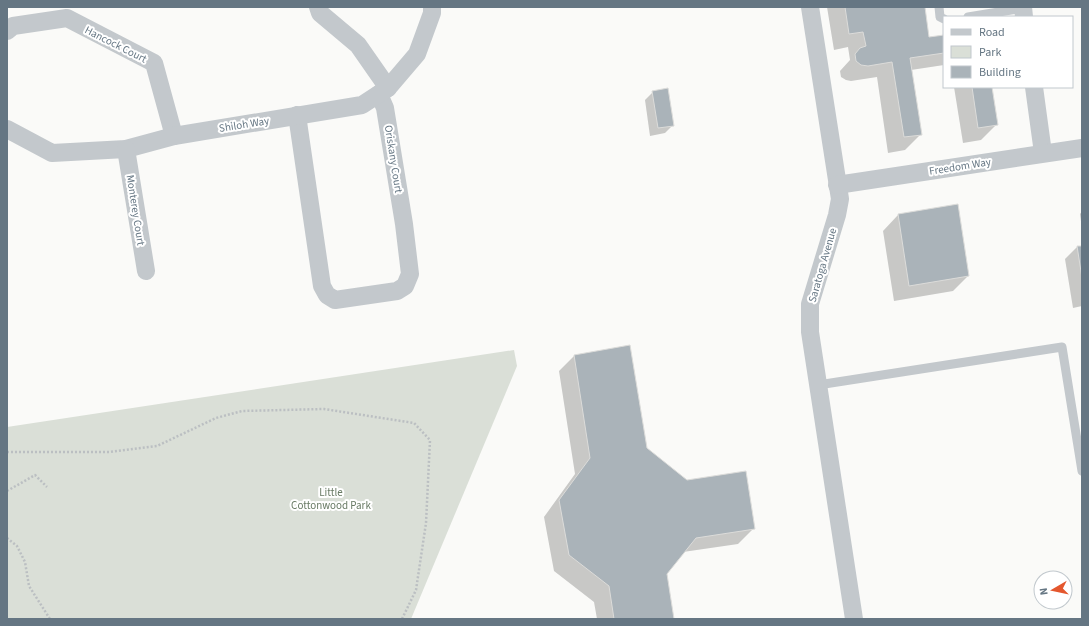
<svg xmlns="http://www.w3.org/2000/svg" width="1089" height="626" font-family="'Source Sans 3',sans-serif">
  <rect width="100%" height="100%" fill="#fafaf8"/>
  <!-- green -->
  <polygon fill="#dadfd7" points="514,350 517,366 411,619 7,619 7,427"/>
  <!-- shadow -->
  <g fill="#0003">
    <polygon points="827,7 924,7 929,38 944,36 944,65 911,70 921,134 905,150 888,153 877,77 851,81 846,80 841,77 840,71 850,60 848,47 834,50"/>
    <polygon points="954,87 991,87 997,124 981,140 963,143"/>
    <polygon points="653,92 673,125 665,133 650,136 645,100"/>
    <polygon points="1082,211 1082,229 1080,214"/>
    <polygon points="898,215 968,276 953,291 894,301 883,231"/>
    <polygon points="1077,247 1082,247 1082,306 1073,308 1065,259"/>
    <polygon points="574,356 646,448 687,481 754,528 738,544 683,552 666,574 673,619 597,619 594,602 554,571 544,517 575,474 559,371"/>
  </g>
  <!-- building -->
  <g fill="#aab3b9" stroke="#dcdcda">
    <polygon points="845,7 925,7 929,37 944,35 944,53 910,58 922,135 904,137 892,62 868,66 861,65 856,61 855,54 860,48 866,46 863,32 849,34"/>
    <polygon points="972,87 992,87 998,125 978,128"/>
    <polygon points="668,88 674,126 658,128 652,91"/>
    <polygon points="958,204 969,276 909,286 898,214"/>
    <polygon points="1077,246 1082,246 1082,278"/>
    <polygon points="630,345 647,448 687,480 746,471 755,529 696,538 667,574 674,619 614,619 609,586 569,555 559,500 590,458 574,355"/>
  </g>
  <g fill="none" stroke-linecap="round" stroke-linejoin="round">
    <!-- path -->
    <g stroke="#bbbfc2" stroke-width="2.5" stroke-dasharray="2 2" stroke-linecap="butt">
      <polyline points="7,452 109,452 157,446 216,418 242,411 324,409 414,423 430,440 426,523 416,590 402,619"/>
      <polyline points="7,491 35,475 47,487"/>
      <polyline points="7,538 17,546 25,562 29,586 50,619"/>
    </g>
    <!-- service -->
    <g stroke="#c3c8cc" stroke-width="9">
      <polyline points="939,7 940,17 944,19"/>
      <polyline points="968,17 1023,8"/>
      <polyline points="818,385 1062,347 1082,471"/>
    </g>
    <!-- minor -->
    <g stroke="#c3c8cc" stroke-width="18">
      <polyline points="318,7 320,13 358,45 388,88"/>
      <polyline points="810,7 840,199 837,215 810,304 810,332 854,619"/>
      <polyline points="1023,7 1024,17"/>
      <polyline points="7,31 13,26 67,18 154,63 174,136"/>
      <polyline points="1034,87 1043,153"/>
      <polyline points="297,115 322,286 327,295 335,300 397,291 405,286 410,274 404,224 385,108 379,94"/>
      <polyline points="7,129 52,153 126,149 174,136 362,105 388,88 417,54 432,13 432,7"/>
      <polyline points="126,149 146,271"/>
      <polyline points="837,185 1082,148"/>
    </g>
  </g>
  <g text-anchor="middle" stroke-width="4" stroke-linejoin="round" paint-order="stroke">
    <!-- street labels -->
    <g font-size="11" fill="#657683" stroke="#fff">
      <text transform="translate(116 44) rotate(27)" y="4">Hancock Court</text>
      <text transform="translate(244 124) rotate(-9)" y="4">Shiloh Way</text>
      <text transform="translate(394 159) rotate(81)" y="4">Oriskany Court</text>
      <text transform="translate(960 166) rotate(-9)" y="4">Freedom Way</text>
      <text transform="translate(136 210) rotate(81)" y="4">Monterey Court</text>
      <text transform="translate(822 265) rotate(-74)" y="4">Saratoga Avenue</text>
    </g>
    <!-- park labels -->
    <g font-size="11" fill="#687a64" stroke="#fff">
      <text x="331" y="496">Little<tspan x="331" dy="13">Cottonwood Park</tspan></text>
    </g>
  </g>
  <!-- border -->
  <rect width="1089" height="626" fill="none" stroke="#657683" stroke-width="16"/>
  <!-- legend -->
  <rect x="943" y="16" width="130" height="72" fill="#ffffff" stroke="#c1c8cd"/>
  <rect x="951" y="29" width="20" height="6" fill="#c3c8cc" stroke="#c1c8cd"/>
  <text x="979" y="36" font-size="12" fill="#657683">Road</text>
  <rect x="951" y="46" width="20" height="12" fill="#dadfd7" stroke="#c1c8cd"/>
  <text x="979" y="56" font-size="12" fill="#657683">Park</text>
  <rect x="951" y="66" width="20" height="12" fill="#aab3b9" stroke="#c1c8cd"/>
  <text x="979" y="76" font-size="12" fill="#657683">Building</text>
  <!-- north arrow -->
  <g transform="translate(1053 590) rotate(261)"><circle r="19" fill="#ffffff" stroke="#c1c8cd"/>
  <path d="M0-3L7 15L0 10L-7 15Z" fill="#e4572e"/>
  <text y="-6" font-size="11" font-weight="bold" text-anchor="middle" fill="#657683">N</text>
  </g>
</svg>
